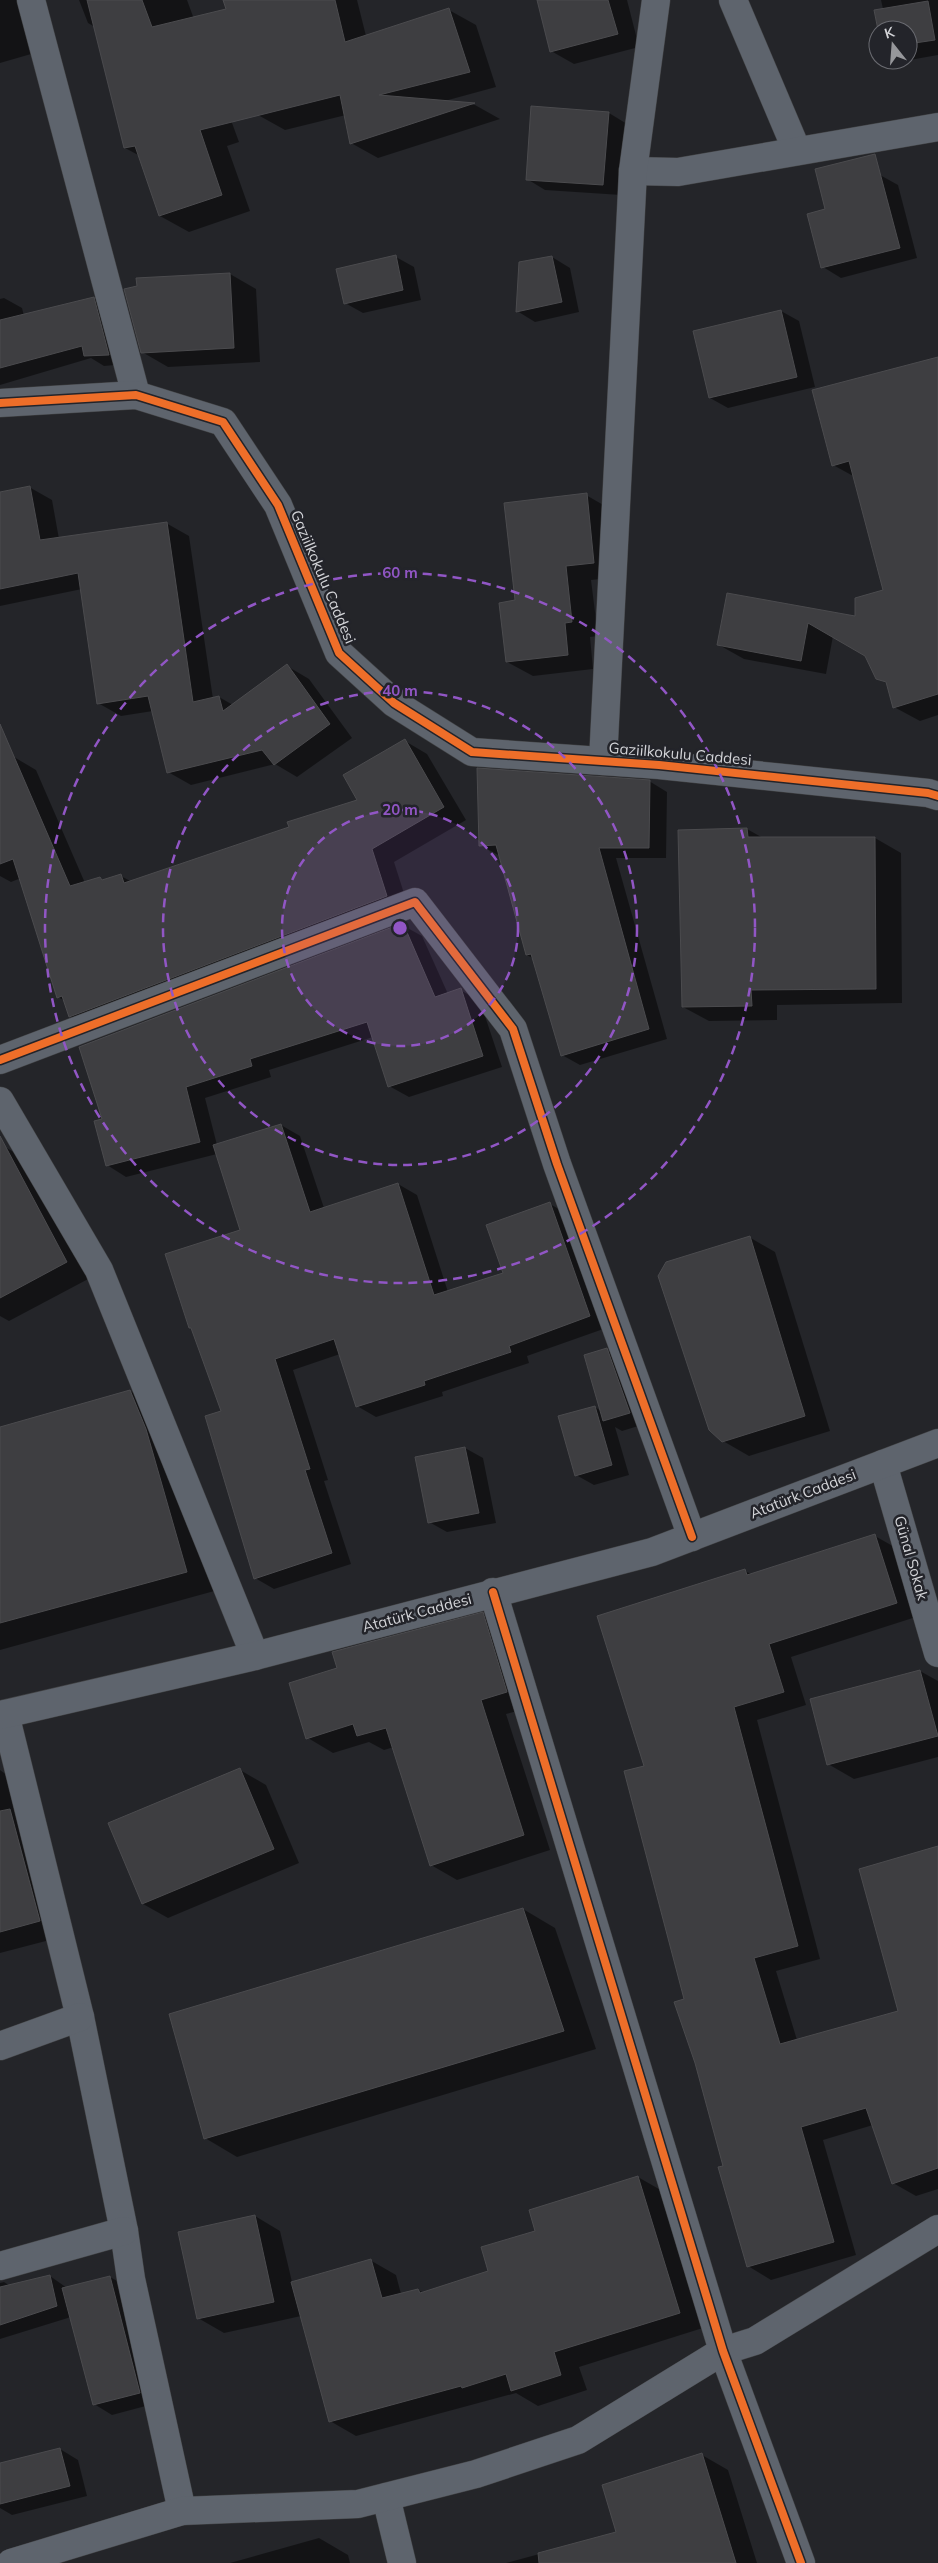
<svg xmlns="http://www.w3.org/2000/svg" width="938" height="2563" font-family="Mulish,sans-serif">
  <rect width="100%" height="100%" fill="#242529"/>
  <!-- shadow -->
  <g fill="#0007">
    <polygon points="0,0 32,0 45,50 0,63"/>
    <polygon points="79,0 187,0 239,142 227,146 250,211 189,232 160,216 140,156 125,148 95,27 88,23"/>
    <polygon points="224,0 357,0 366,36 449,10 476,25 496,87 441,102 475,105 500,119 378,158 351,143 346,115 285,130 258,115"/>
    <polygon points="538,0 627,0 639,47 574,64 551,51"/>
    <polygon points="881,0 938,0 938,55 904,61 903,60 908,60 908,30 879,30 883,9"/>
    <polygon points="609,113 627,124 621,195 545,190 527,179"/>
    <polygon points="880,175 898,185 917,258 841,278 823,267 827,210"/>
    <polygon points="396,257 414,267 421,300 363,313 345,303"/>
    <polygon points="552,257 570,268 579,312 535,322 517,311"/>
    <polygon points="230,274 256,289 260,362 168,367 142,352"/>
    <polygon points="4,298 22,308 24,316 94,298 112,309 126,364 104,366 91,358 0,385 0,299"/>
    <polygon points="781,311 799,321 815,387 728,408 710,398"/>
    <polygon points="938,358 938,715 920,721 894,707 888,684 877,678 866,655 833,636 826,674 744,659 719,645 728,594 856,618 884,591 855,477 833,465"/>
    <polygon points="29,487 52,500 59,539 166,523 189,536 213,699 219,697 233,705 287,666 309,679 352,738 297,777 275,764 191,785 168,772 153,711 121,716 98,703 82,589 0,606 0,493"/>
    <polygon points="586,495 612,510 620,577 591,580 598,636 590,637 593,669 533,676 507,662 517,602"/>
    <polygon points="405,741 427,754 466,820 394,862 409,909 92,1029 70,1016 65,1001 58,997 21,878 11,882 0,876 0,754 14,757 36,770 85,883 100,878 105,881 121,876 132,882 290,828 359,801"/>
    <polygon points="649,781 667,792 666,858 616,858 667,1039 580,1065 562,1055 534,959 527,955 500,856 480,845"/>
    <polygon points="747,829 763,838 875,838 901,853 902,1003 777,1005 777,1020 709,1021 683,1007"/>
    <polygon points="402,925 422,936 448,994 460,990 480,1001 502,1067 409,1097 389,1086 373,1037 269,1070 271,1077 205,1098 217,1145 281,1125 300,1136 324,1208 398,1184 417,1195 448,1292 504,1273 550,1204 569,1215 609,1327 527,1356 529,1363 442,1392 443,1396 376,1417 357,1406 340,1354 293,1370 328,1480 324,1481 351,1564 274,1589 255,1578 222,1412 193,1329 190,1328 242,1231 217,1154 126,1177 107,1165 103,1120"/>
    <polygon points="5,1147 31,1162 92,1277 9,1321 0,1316 0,1150"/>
    <polygon points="749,1237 775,1252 830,1431 749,1456 723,1441"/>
    <polygon points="607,1350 625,1360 648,1423 622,1431 615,1427 629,1475 594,1485 576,1475 595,1407 601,1411"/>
    <polygon points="130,1391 161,1409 218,1590 0,1650 0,1428"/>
    <polygon points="465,1448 483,1458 496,1523 447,1532 429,1522"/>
    <polygon points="875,1536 898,1549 919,1616 791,1657 806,1705 757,1720 820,1959 776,1971 797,2040 900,2012 938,1847 938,2189 916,2196 893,2183 873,2125 823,2140 856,2255 771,2280 748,2266 686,2000 646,1766 745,1571 753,1575"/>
    <polygon points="483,1614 508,1629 532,1707 506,1714 550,1850 457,1880 431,1865 394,1747 384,1750 369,1742 333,1753 308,1738"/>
    <polygon points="920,1671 938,1681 938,1757 854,1779 828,1764"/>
    <polygon points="0,1770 26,1789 65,1936 0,1953"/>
    <polygon points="240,1770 266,1785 299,1863 168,1918 143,1904"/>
    <polygon points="523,1909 555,1928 596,2049 237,2157 205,2138"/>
    <polygon points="638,2177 664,2192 706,2327 579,2367 587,2390 538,2406 516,2393 356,2436 330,2421 301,2316 224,2333 198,2318 255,2216 280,2231 292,2282 370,2260 396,2275 401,2294 418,2290 424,2293 490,2272 537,2232"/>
    <polygon points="50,2276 67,2288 110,2277 128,2287 157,2403 112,2415 94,2404 71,2317 0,2339 0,2283 4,2282 10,2286"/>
    <polygon points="60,2449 78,2460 87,2496 12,2515 0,2508 0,2464"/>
    <polygon points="702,2455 728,2470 757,2563 506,2563 617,2533"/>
    <polygon points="319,2538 348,2555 350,2563 230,2563"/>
  </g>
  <!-- building -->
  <g fill="#3e3e41" stroke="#4b4b4e">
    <polygon points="87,0 142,0 152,27 226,9 223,0 335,0 345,42 449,8 470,72 379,95 475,103 350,144 340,95 200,130 222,195 159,216 135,146 124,148"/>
    <polygon points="537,0 608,0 618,34 550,52"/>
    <polygon points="928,1 935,40 908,44 908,30 878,30 874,10"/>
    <polygon points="531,106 609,112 603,185 526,180"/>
    <polygon points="875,154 900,248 821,268 807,214 825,209 815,169"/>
    <polygon points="396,255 403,290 344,304 336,269"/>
    <polygon points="552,256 562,302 516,312 519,262"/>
    <polygon points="230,273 234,348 141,353 124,289 137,286 136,278"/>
    <polygon points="94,297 109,355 84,356 82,346 0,368 0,320"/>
    <polygon points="781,310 797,377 709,398 693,331"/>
    <polygon points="938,357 938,694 893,708 886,682 876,679 865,656 808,623 801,661 717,645 727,593 855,616 855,598 883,590 849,461 832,466 812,390"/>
    <polygon points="30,486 40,540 167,522 193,702 219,696 223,711 287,664 330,724 274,765 262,750 167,773 148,696 97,704 78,573 0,589 0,492"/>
    <polygon points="587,493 594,563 566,566 572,622 565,623 568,655 506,662 499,603 515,600 504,503"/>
    <polygon points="0,724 70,886 100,877 102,880 121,874 124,883 289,827 287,822 357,800 343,775 405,739 444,807 372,849 387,896 69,1017 62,996 57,998 13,859 0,864"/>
    <polygon points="477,768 650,780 649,848 599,848 649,1029 561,1056 531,954 526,955 496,845 479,846"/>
    <polygon points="747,828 748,837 875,837 876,989 751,990 752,1006 682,1007 678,830"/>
    <polygon points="403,923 435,997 461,988 483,1056 388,1087 367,1022 250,1059 252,1066 186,1087 200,1142 106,1166 94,1121 102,1119 79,1047"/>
    <polygon points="281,1124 310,1212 398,1183 434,1295 503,1273 486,1225 550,1202 590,1316 509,1346 511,1352 424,1381 425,1385 356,1407 334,1339 275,1359 310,1469 305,1470 332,1553 254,1579 205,1416 221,1411 191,1328 189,1328 165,1254 240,1230 213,1145"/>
    <polygon points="0,1136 67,1262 0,1298"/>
    <polygon points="750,1236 805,1416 722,1442 709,1430 658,1276 666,1262"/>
    <polygon points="607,1348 630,1413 603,1421 584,1355"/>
    <polygon points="130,1390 146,1429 187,1572 0,1623 0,1427"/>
    <polygon points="595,1406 612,1465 575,1476 558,1416"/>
    <polygon points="465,1447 479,1513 428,1523 415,1457"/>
    <polygon points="875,1534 897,1603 769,1644 784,1692 734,1707 798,1946 754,1958 780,2044 898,2011 859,1869 938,1846 938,2168 892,2184 866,2108 801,2127 834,2242 747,2267 718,2167 723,2166 695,2063 674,2002 684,1999 624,1771 644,1766 597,1616 745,1569 747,1575"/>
    <polygon points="483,1612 507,1692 481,1700 524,1835 430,1866 386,1728 357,1736 353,1724 306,1739 289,1683 337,1668 332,1652"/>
    <polygon points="920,1670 938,1736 827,1765 810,1699"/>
    <polygon points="240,1768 274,1849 142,1904 108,1823"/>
    <polygon points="10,1809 40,1921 0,1932 0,1811"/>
    <polygon points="523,1908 564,2031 204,2139 169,2014"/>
    <polygon points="638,2176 680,2313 554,2352 561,2375 511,2391 506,2374 462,2388 461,2386 329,2422 291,2282 371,2259 382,2298 418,2289 420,2293 488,2271 481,2247 535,2231 529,2210"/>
    <polygon points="255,2215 274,2302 197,2319 178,2232"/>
    <polygon points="50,2275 57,2306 0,2325 0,2287"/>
    <polygon points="110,2276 140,2393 93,2405 62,2288"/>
    <polygon points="60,2448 70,2486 0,2504 0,2463"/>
    <polygon points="702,2453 736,2563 539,2563 538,2553 616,2532 602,2485"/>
  </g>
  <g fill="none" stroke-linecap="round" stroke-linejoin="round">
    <defs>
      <g id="minor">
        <polyline points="31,0 136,395"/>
        <polyline points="733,0 797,151"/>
        <polyline points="633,171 678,172 938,127"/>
        <polyline points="0,403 136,395 223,422 278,505 339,653 394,703 472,752 659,765 928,793 938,796"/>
        <polyline points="603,761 633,171 656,0"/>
        <polyline points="0,1060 415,902 513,1029 557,1164 692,1537"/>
        <polyline points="0,1101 99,1270 255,1656"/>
        <polyline points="883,1464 938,1653"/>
        <polyline points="493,1592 723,2351 801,2563"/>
        <polyline points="5,1714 80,2017 124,2231 131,2279 182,2511"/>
        <polyline points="0,2046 80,2017"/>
        <polyline points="0,2266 124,2231"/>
        <polyline points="386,2497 402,2563"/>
        <polyline points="11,2563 182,2511 358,2504 476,2474 578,2440 723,2351 755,2341 938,2229"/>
      </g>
      <polyline id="tertiary" points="0,1715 255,1656 652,1552 938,1443"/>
    </defs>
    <!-- minor casing -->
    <use href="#minor" stroke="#414244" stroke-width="29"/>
    <!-- tertiary casing -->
    <use href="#tertiary" stroke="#414244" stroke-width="29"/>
    <!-- minor -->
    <use href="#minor" stroke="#5e646d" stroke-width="28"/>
    <!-- tertiary -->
    <use href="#tertiary" stroke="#5e646d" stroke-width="28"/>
    <defs>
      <g id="cycleway">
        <polyline points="0,403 136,395 223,422 278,505 339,653 394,703 472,752 659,765 928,793 938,796"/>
        <polyline points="0,1060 415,902 513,1029 557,1164 692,1537"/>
        <polyline points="493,1592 723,2351 801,2563"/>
      </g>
    </defs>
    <!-- cycleway casing -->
    <use href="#cycleway" stroke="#23242a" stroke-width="11"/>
    <!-- cycleway -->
    <use href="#cycleway" stroke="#ee6e29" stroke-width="8"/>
  </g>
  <!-- distance rings -->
  <circle cx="400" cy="928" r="118" fill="#9156c5" fill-opacity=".12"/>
  <g fill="none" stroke="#9156c5" stroke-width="2.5" stroke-dasharray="9 6">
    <circle cx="400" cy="928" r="118"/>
    <circle cx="400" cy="928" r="237"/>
    <circle cx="400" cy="928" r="355"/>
  </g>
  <g text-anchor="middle" stroke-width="5" stroke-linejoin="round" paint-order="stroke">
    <!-- street labels -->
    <g font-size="15" fill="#d3d4d8" stroke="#23242a">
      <text transform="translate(323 577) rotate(67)" y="5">Gaziilkokulu Caddesi</text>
      <text transform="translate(680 754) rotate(5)" y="5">Gaziilkokulu Caddesi</text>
      <text transform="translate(803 1494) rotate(-21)" y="5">Atatürk Caddesi</text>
      <text transform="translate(911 1558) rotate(74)" y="5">Günal Sokak</text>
      <text transform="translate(417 1613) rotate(-15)" y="5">Atatürk Caddesi</text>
    </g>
  </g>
  <circle cx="400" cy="928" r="8" fill="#9156c5" stroke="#23242a" stroke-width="2.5"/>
  <g font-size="15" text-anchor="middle" font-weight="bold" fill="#9156c5" stroke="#23242a" stroke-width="5" stroke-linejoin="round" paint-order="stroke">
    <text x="400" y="578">60 m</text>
    <text x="400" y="696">40 m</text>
    <text x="400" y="815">20 m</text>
  </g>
  <!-- north arrow -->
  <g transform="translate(893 45) rotate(343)"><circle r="24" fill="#23242a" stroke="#696a70"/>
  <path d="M0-4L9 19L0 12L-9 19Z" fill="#96979b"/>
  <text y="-8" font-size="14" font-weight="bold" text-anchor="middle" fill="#d3d4d8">K</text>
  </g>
</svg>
